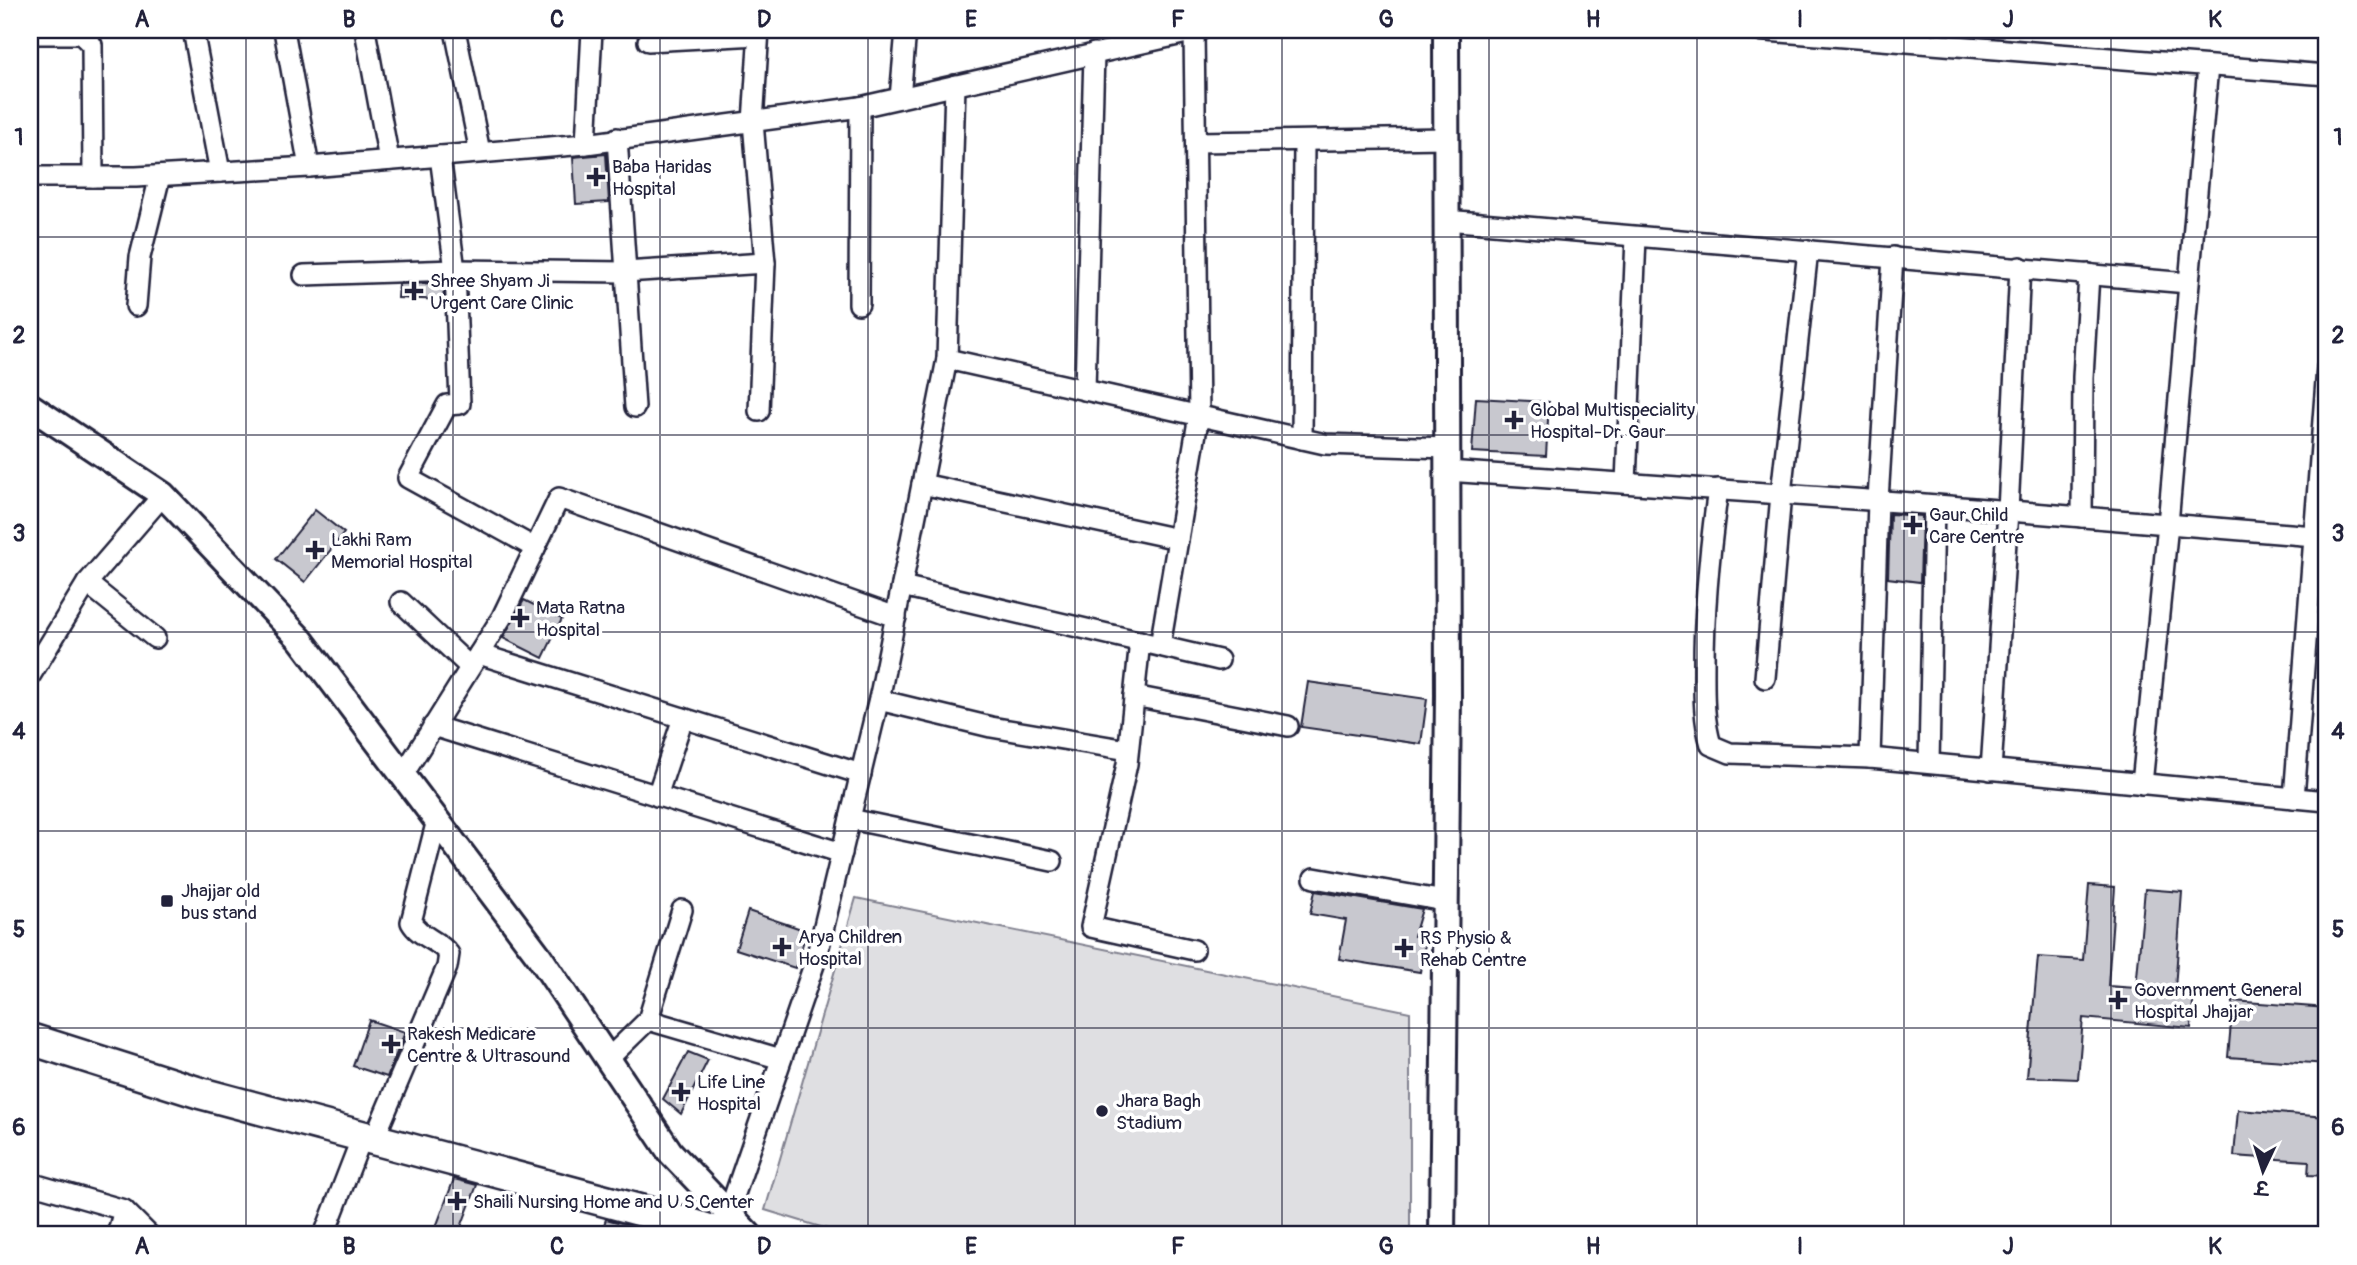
<svg xmlns="http://www.w3.org/2000/svg" width="2357" height="1265" font-family="Pangolin,'Playpen Sans Deva',sans-serif">
  <rect width="100%" height="100%" fill="#fff"/>
  <filter id="ink" filterUnits="userSpaceOnUse"><feTurbulence type="fractalNoise" baseFrequency=".0143" numOctaves="2"/><feDisplacementMap in="SourceGraphic" scale="14" xChannelSelector="R" yChannelSelector="G"/><feConvolveMatrix kernelMatrix="1 2 1 2 8 2 1 2 1" color-interpolation-filters="sRGB"/></filter>
  <g filter="url(#ink)">
    <!-- green -->
    <polygon fill="#dfdfe2" stroke="#80808e" stroke-width="2" points="856,898 1410,1012 1410,1235 847,1235 765,1210"/>
    <!-- building -->
    <g fill="#c8c8cf" stroke="#22223b" stroke-width="2">
      <polygon points="606,154 609,202 576,204 573,157"/>
      <polygon points="443,283 444,300 398,298 399,284"/>
      <polygon points="1476,398 1549,402 1546,456 1472,452"/>
      <polygon points="315,510 344,533 305,582 276,559"/>
      <polygon points="1890,514 1922,516 1920,582 1888,578"/>
      <polygon points="524,600 562,619 543,658 503,638"/>
      <polygon points="1308,682 1427,699 1421,744 1301,727"/>
      <polygon points="2089,885 2115,887 2108,986 2136,988 2145,889 2182,892 2175,989 2194,990 2191,1028 2083,1018 2078,1079 2027,1077 2038,957 2083,960"/>
      <polygon points="1315,891 1422,909 1414,936 1426,938 1420,972 1339,959 1346,920 1310,914"/>
      <polygon points="748,911 807,931 795,968 736,949"/>
      <polygon points="2233,1001 2327,1008 2327,1064 2228,1057"/>
      <polygon points="369,1020 405,1032 387,1077 353,1066"/>
      <polygon points="688,1052 708,1060 681,1114 663,1099"/>
      <polygon points="2238,1110 2327,1117 2327,1176 2308,1175 2309,1161 2234,1156"/>
      <polygon points="454,1179 477,1185 458,1235 450,1235 435,1230"/>
      <polygon points="606,1219 632,1226 628,1235 621,1235 603,1228"/>
    </g>
    <g fill="none" stroke-linecap="round" stroke-linejoin="round">
      <defs>
        <g id="minor">
          <polyline points="193,30 220,172"/>
          <polyline points="284,30 309,167"/>
          <polyline points="365,30 389,160"/>
          <polyline points="455,30 480,152"/>
          <polyline points="759,30 753,122 765,263 759,411"/>
          <polyline points="1753,30 2327,75"/>
          <polyline points="79,32 92,45 93,177"/>
          <polyline points="30,34 80,34 79,30"/>
          <polyline points="648,41 758,35"/>
          <polyline points="900,98 906,30"/>
          <polyline points="617,138 635,407"/>
          <polyline points="1196,142 1446,138"/>
          <polyline points="586,144 592,30"/>
          <polyline points="440,156 455,270 460,404 447,405 408,478 535,548"/>
          <polyline points="30,177 136,177 309,167 586,144 860,107 1200,30"/>
          <polyline points="1446,220 2188,283"/>
          <polyline points="304,275 455,270 625,272 765,263"/>
          <polyline points="859,304 860,107"/>
          <polyline points="136,306 140,257 160,176"/>
          <polyline points="947,359 1325,444 1447,448"/>
          <polyline points="1085,390 1094,53"/>
          <polyline points="1302,439 1304,141"/>
          <polyline points="1447,471 1912,503 2327,537"/>
          <polyline points="1626,483 1636,237"/>
          <polyline points="922,484 1178,539"/>
          <path d="M1718 489C1710 547 1704 605 1704 664 1704 692 1703 718 1711 745L1730 753 1870 758 2327 801"/>
          <polyline points="2082,517 2083,377 2089,274"/>
          <polyline points="87,583 155,638"/>
          <polyline points="902,586 1219,660"/>
          <polyline points="401,602 470,667"/>
          <polyline points="1140,641 1127,764 1091,927 1194,950"/>
          <polyline points="1160,646 1199,415 1194,31"/>
          <polyline points="479,654 861,774"/>
          <polyline points="30,676 87,583 163,495"/>
          <polyline points="1765,678 1781,494 1808,250"/>
          <polyline points="1134,696 1288,726"/>
          <polyline points="879,700 991,727 1128,750"/>
          <polyline points="433,726 842,853"/>
          <polyline points="1870,758 1878,500 1893,257"/>
          <polyline points="1929,763 1934,505"/>
          <polyline points="1991,770 2008,511 2020,267"/>
          <polyline points="403,775 502,617 559,498 896,617"/>
          <polyline points="2142,784 2168,524 2208,66"/>
          <polyline points="657,796 683,718"/>
          <polyline points="2294,798 2327,368"/>
          <polyline points="850,819 1052,861"/>
          <polyline points="1314,878 1445,901"/>
          <polyline points="648,1020 781,1059"/>
          <polyline points="608,1059 648,1020 682,910"/>
          <path d="M379 1127 447 967 449 954C438 939 420 938 411 922L437 820"/>
          <polyline points="30,1183 124,1210 149,1235"/>
          <polyline points="728,1214 816,959 881,690 947,359 955,85"/>
          <polyline points="117,1235 124,1210"/>
          <polyline points="324,1235 362,1137"/>
          <polyline points="647,1235 653,1215"/>
        </g>
        <g id="tertiary">
          <polyline points="30,406 163,495 301,640 539,956 670,1152 749,1235"/>
          <polyline points="1442,1235 1448,695 1446,30"/>
        </g>
        <polyline id="primary" points="30,1039 200,1093 684,1222 725,1235"/>
      </defs>
      <!-- minor casing -->
      <use href="#minor" stroke="#22223b" stroke-width="24"/>
      <!-- tertiary casing -->
      <use href="#tertiary" stroke="#22223b" stroke-width="30"/>
      <!-- primary casing -->
      <use href="#primary" stroke="#22223b" stroke-width="35"/>
      <!-- minor -->
      <use href="#minor" stroke="#fff" stroke-width="19"/>
      <!-- tertiary -->
      <use href="#tertiary" stroke="#fff" stroke-width="24"/>
      <!-- primary -->
      <use href="#primary" stroke="#fff" stroke-width="30"/>
    </g>
  </g>
  <!-- grid -->
  <path fill="none" stroke="#22223b" stroke-width="2" stroke-opacity="0.55" d="M246 30V1235M453 30V1235M660 30V1235M868 30V1235M1075 30V1235M1282 30V1235M1489 30V1235M1697 30V1235M1904 30V1235M2111 30V1235M30 237H2327M30 435H2327M30 632H2327M30 831H2327M30 1028H2327"/>
  <!-- markers -->
  <g fill="#22223b" stroke="#fff" stroke-width="2.5">
    <path d="M592.5 166.5h7v7h7v7h-7v7h-7v-7h-7v-7h7z"/>
    <path d="M410.5 280.5h7v7h7v7h-7v7h-7v-7h-7v-7h7z"/>
    <path d="M1510.5 409.5h7v7h7v7h-7v7h-7v-7h-7v-7h7z"/>
    <path d="M1909.5 514.5h7v7h7v7h-7v7h-7v-7h-7v-7h7z"/>
    <path d="M311.5 539.5h7v7h7v7h-7v7h-7v-7h-7v-7h7z"/>
    <path d="M516.5 607.5h7v7h7v7h-7v7h-7v-7h-7v-7h7z"/>
    <rect x="160" y="894" width="14" height="14" rx="3.5"/>
    <path d="M778.5 936.5h7v7h7v7h-7v7h-7v-7h-7v-7h7z"/>
    <path d="M1400.5 937.5h7v7h7v7h-7v7h-7v-7h-7v-7h7z"/>
    <path d="M2114.5 989.5h7v7h7v7h-7v7h-7v-7h-7v-7h7z"/>
    <path d="M387.5 1033.5h7v7h7v7h-7v7h-7v-7h-7v-7h7z"/>
    <path d="M677.5 1081.5h7v7h7v7h-7v7h-7v-7h-7v-7h7z"/>
    <circle cx="1102" cy="1111" r="7"/>
    <path d="M453.5 1190.5h7v7h7v7h-7v7h-7v-7h-7v-7h7z"/>
  </g>
  <g text-anchor="middle" stroke-width="7" stroke-linejoin="round" paint-order="stroke">
    <!-- poi labels -->
    <g font-size="19" fill="#22223b" stroke="#fff" text-anchor="start">
      <text x="612" y="173">Baba Haridas<tspan x="612" dy="22">Hospital</tspan></text>
      <text x="430" y="287">Shree Shyam Ji<tspan x="430" dy="22">Urgent Care Clinic</tspan></text>
      <text x="1530" y="416">Global Multispeciality<tspan x="1530" dy="22">Hospital-Dr. Gaur</tspan></text>
      <text x="1929" y="521">Gaur Child<tspan x="1929" dy="22">Care Centre</tspan></text>
      <text x="331" y="546">Lakhi Ram<tspan x="331" dy="22">Memorial Hospital</tspan></text>
      <text x="536" y="614">Mata Ratna<tspan x="536" dy="22">Hospital</tspan></text>
      <text x="181" y="897">Jhajjar old<tspan x="181" dy="22">bus stand</tspan></text>
      <text x="798" y="943">Arya Children<tspan x="798" dy="22">Hospital</tspan></text>
      <text x="1420" y="944">RS Physio &amp;<tspan x="1420" dy="22">Rehab Centre</tspan></text>
      <text x="2134" y="996">Government General<tspan x="2134" dy="22">Hospital Jhajjar</tspan></text>
      <text x="407" y="1040">Rakesh Medicare<tspan x="407" dy="22">Centre &amp; Ultrasound</tspan></text>
      <text x="697" y="1088">Life Line<tspan x="697" dy="22">Hospital</tspan></text>
      <text x="1116" y="1107">Jhara Bagh<tspan x="1116" dy="22">Stadium</tspan></text>
      <text x="473" y="1208">Shaili Nursing Home and U S Center</text>
    </g>
  </g>
  <!-- margin -->
  <rect width="2357" height="1265" fill="none" stroke="#fff" stroke-width="77"/>
  <!-- north arrow -->
  <g transform="translate(2263 1171) rotate(184)" stroke="#ffffff" stroke-width="5" paint-order="stroke">
  <path d="M0-5L12 26L0 18L-12 26Z" fill="#22223b"/>
  <text y="-10" font-size="19" font-weight="bold" text-anchor="middle" fill="#22223b">उ</text>
  </g>
  <rect x="38" y="38" width="2280" height="1188" fill="none" stroke="#22223b" stroke-width="2.5"/>
  <g font-size="23" text-anchor="middle" font-weight="bold" fill="#22223b">
    <text x="142" y="27">A</text>
    <text x="349" y="27">B</text>
    <text x="557" y="27">C</text>
    <text x="764" y="27">D</text>
    <text x="971" y="27">E</text>
    <text x="1178" y="27">F</text>
    <text x="1386" y="27">G</text>
    <text x="1593" y="27">H</text>
    <text x="1800" y="27">I</text>
    <text x="2008" y="27">J</text>
    <text x="2215" y="27">K</text>
    <text x="19" y="145">1</text>
    <text x="2338" y="145">1</text>
    <text x="19" y="343">2</text>
    <text x="2338" y="343">2</text>
    <text x="19" y="541">3</text>
    <text x="2338" y="541">3</text>
    <text x="19" y="739">4</text>
    <text x="2338" y="739">4</text>
    <text x="19" y="937">5</text>
    <text x="2338" y="937">5</text>
    <text x="19" y="1135">6</text>
    <text x="2338" y="1135">6</text>
    <text x="142" y="1254">A</text>
    <text x="349" y="1254">B</text>
    <text x="557" y="1254">C</text>
    <text x="764" y="1254">D</text>
    <text x="971" y="1254">E</text>
    <text x="1178" y="1254">F</text>
    <text x="1386" y="1254">G</text>
    <text x="1593" y="1254">H</text>
    <text x="1800" y="1254">I</text>
    <text x="2008" y="1254">J</text>
    <text x="2215" y="1254">K</text>
  </g>
</svg>
